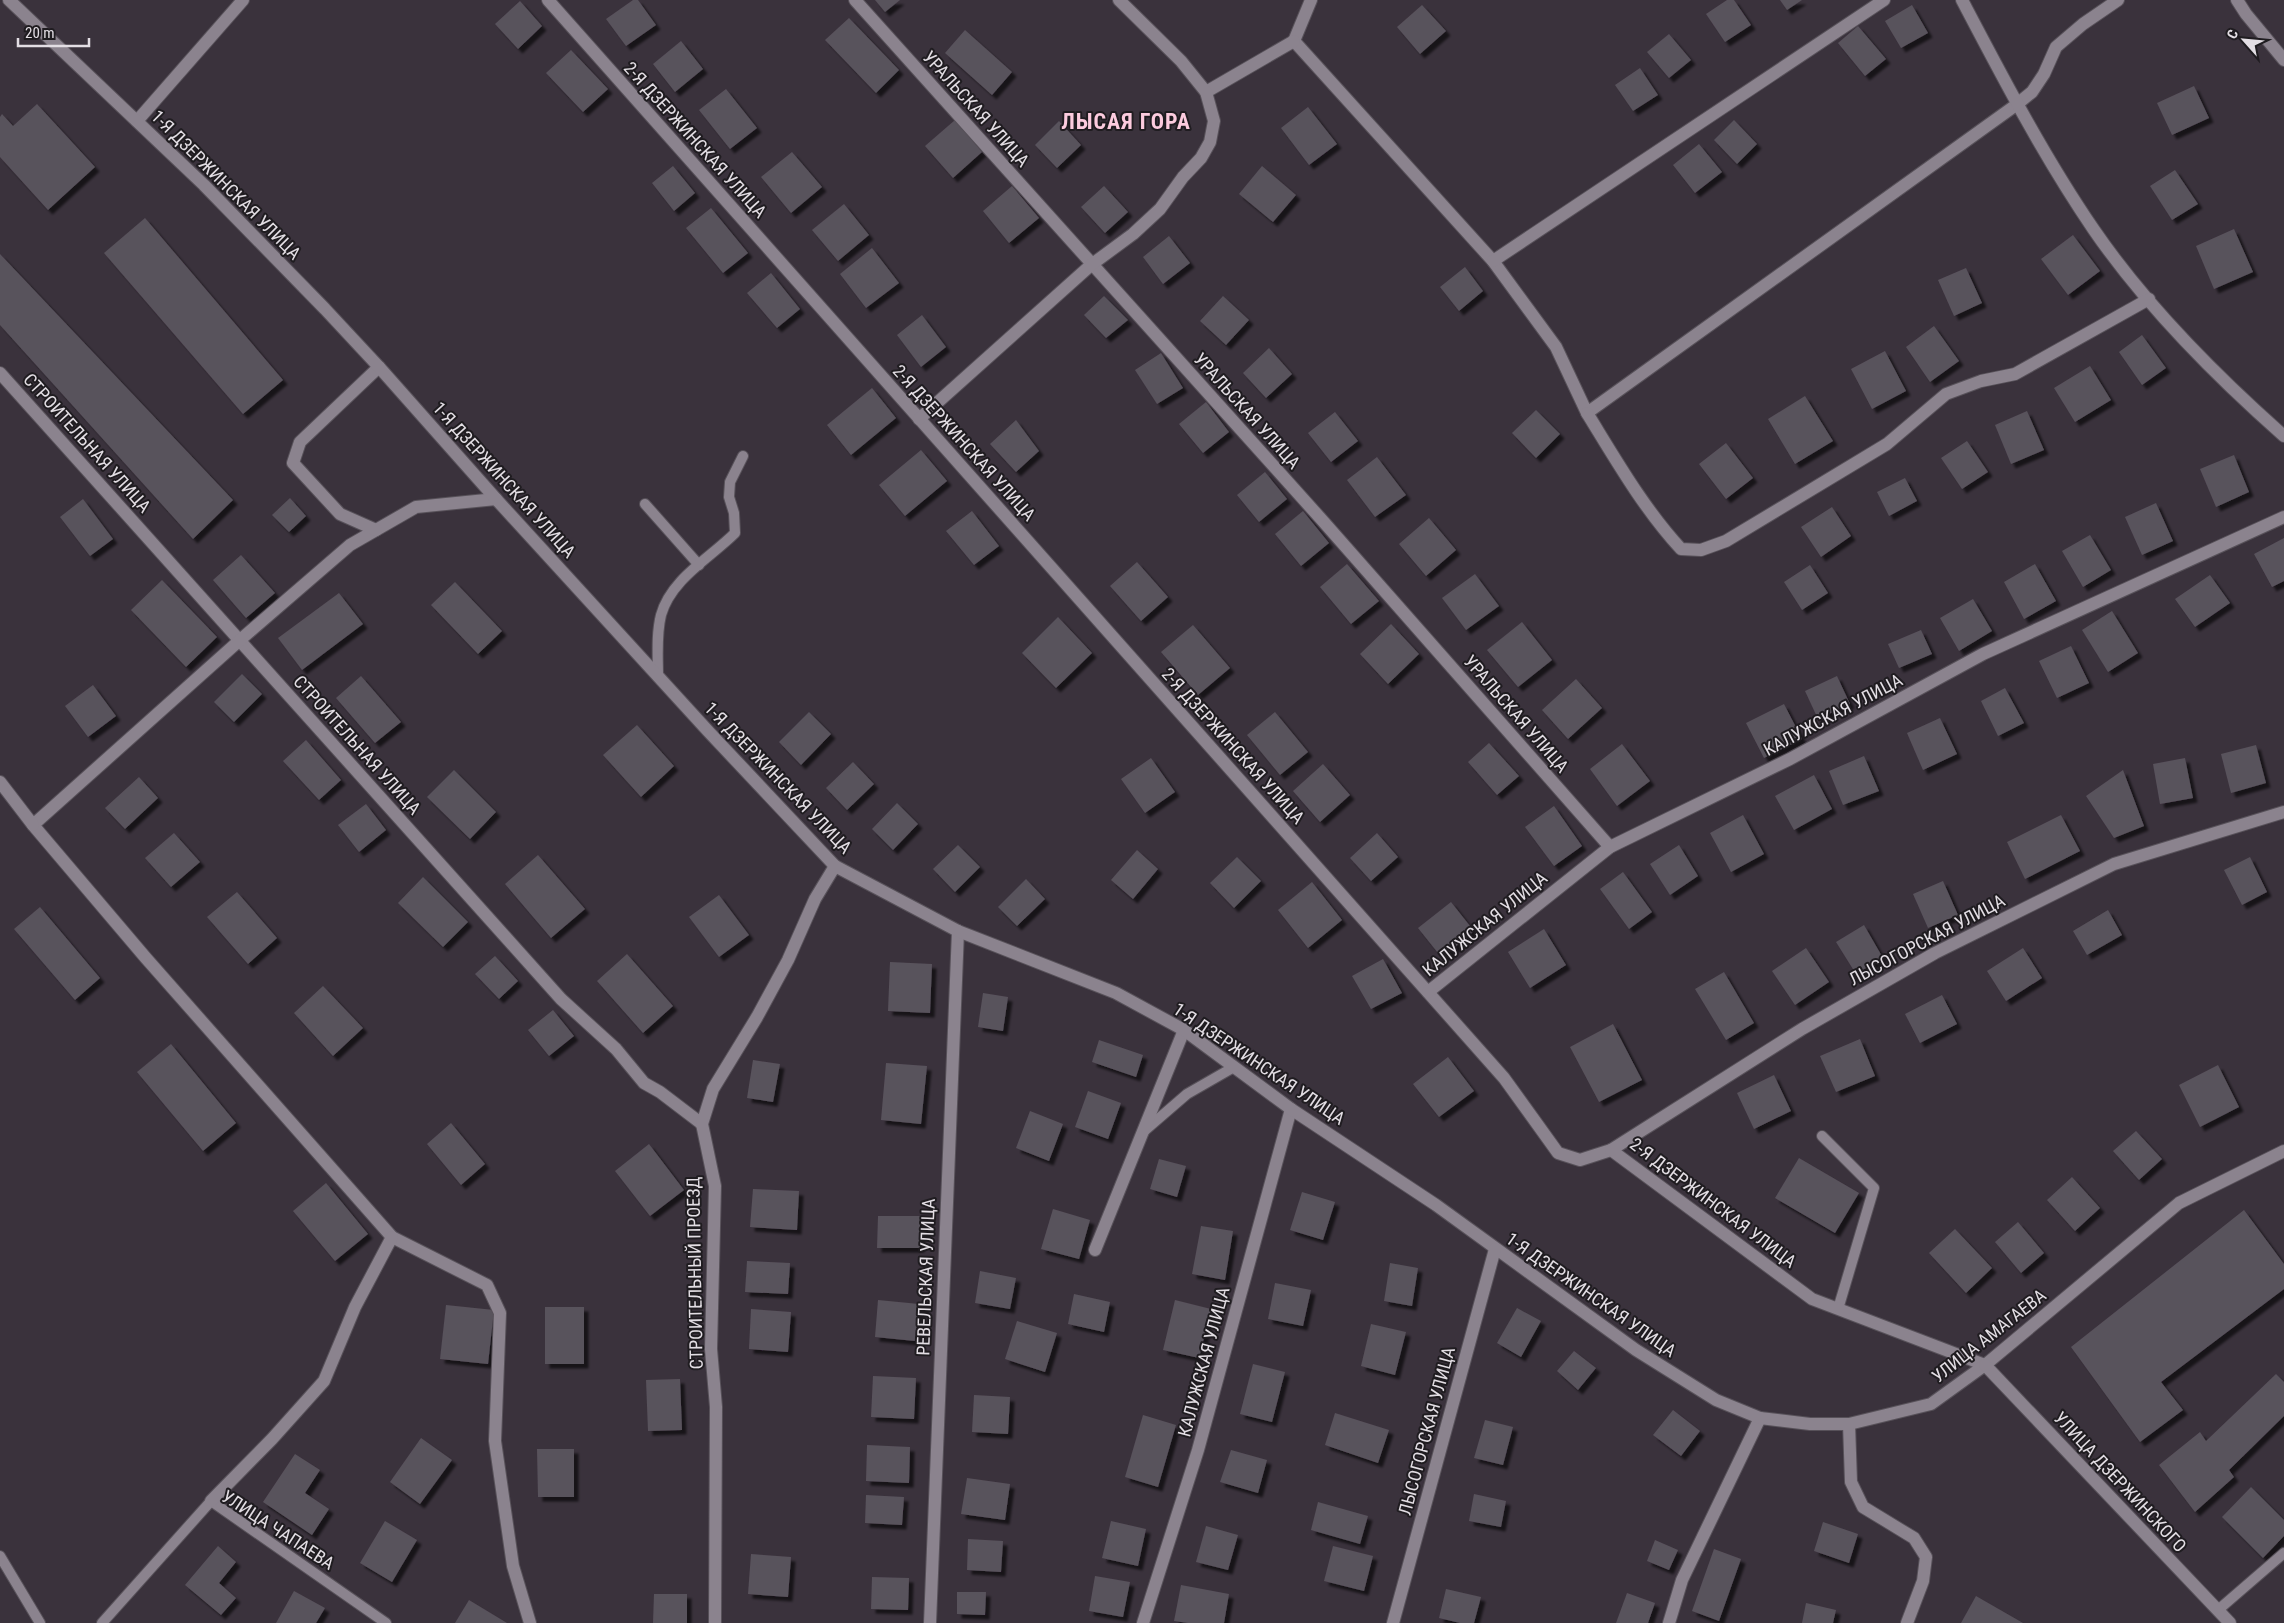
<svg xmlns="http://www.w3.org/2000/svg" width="2284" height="1623" font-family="'Roboto Condensed',sans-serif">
  <defs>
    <filter id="shadow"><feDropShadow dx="4.5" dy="4.5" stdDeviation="1" flood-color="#0009"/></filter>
  </defs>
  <rect width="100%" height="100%" fill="#3a323c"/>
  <!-- building -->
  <g fill="#59525c" filter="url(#shadow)">
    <polygon points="633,0 638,0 656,25 626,46 606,19"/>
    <polygon points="875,0 900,0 885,12"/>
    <polygon points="1727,0 1734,0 1751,25 1725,42 1706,14"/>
    <polygon points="1780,0 1802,0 1787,10"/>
    <polygon points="520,1 542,26 518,49 495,24"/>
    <polygon points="1422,5 1446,31 1420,54 1397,27"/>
    <polygon points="1912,5 1928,33 1901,48 1885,21"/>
    <polygon points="849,18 899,70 876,93 825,40"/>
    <polygon points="1858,26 1886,59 1865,76 1838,43"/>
    <polygon points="965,30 1012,72 992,95 945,53"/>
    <polygon points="1669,34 1691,60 1669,78 1647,52"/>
    <polygon points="681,41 703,69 675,92 653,64"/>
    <polygon points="571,50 608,89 583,112 546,73"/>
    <polygon points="1640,68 1658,95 1633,111 1615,85"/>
    <polygon points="2194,86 2209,118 2172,135 2157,103"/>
    <polygon points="726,89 757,128 730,149 699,110"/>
    <polygon points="37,104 95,167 48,210 0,157 0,117 2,114 13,126"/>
    <polygon points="1308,107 1337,144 1309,165 1281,128"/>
    <polygon points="955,120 982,152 953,178 925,146"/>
    <polygon points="1734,120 1757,144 1737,164 1714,140"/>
    <polygon points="1059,121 1081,145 1057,168 1035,145"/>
    <polygon points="1699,144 1722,172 1695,193 1673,165"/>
    <polygon points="792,152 822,187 791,213 761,177"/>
    <polygon points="673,166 695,193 674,211 652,183"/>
    <polygon points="1262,166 1296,195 1273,222 1239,194"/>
    <polygon points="2175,170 2198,204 2172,220 2150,186"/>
    <polygon points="1012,186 1039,218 1009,243 983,211"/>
    <polygon points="1104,186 1128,212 1105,233 1081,207"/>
    <polygon points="844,204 869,235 838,261 812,230"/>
    <polygon points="711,208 748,253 723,273 686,228"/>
    <polygon points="145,218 283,380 243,414 104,253"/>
    <polygon points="2234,229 2253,272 2214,289 2196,246"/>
    <polygon points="2073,235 2100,271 2068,295 2041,259"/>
    <polygon points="1169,236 1190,263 1163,284 1143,257"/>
    <polygon points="872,248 899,283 866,308 840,274"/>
    <polygon points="0,254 233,500 193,539 0,325"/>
    <polygon points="1465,267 1483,291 1459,311 1440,287"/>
    <polygon points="1966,268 1982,303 1954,316 1938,280"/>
    <polygon points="771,273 800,309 777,328 747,293"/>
    <polygon points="1104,296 1128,320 1106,338 1084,315"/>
    <polygon points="1223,296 1249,320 1226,345 1200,321"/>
    <polygon points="922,315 946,347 921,367 897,335"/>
    <polygon points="1934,326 1959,361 1930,382 1906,347"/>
    <polygon points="2142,335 2166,368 2142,385 2119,352"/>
    <polygon points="1269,348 1292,374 1266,398 1243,373"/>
    <polygon points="1885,351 1906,391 1872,409 1851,369"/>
    <polygon points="1161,353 1183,388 1157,404 1135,370"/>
    <polygon points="2090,366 2111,400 2075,422 2054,388"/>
    <polygon points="872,388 896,418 851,455 827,425"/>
    <polygon points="1805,396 1833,441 1795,464 1768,419"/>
    <polygon points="1206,402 1229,432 1203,453 1179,424"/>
    <polygon points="1536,410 1560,434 1536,458 1512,433"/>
    <polygon points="2027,411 2044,450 2011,464 1995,425"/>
    <polygon points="1335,412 1358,441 1331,462 1308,433"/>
    <polygon points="1016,420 1039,451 1016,472 990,444"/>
    <polygon points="1967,441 1988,472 1962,489 1941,458"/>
    <polygon points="1726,443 1753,478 1726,499 1699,464"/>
    <polygon points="921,450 947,481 905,516 879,485"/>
    <polygon points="2234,455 2249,492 2216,507 2200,469"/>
    <polygon points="1377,457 1406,495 1375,517 1347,480"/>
    <polygon points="1265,472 1287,499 1259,522 1237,495"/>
    <polygon points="1905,478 1917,501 1889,516 1877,492"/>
    <polygon points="290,498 306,516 289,532 272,515"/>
    <polygon points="83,499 113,539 90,556 60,517"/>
    <polygon points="2156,503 2173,541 2142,555 2125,517"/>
    <polygon points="1832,507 1851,536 1821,557 1801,527"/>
    <polygon points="972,511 999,546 974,565 946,531"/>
    <polygon points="1303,511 1329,543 1301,566 1275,534"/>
    <polygon points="1429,518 1456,550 1426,576 1399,544"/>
    <polygon points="2090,535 2111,570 2083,587 2062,551"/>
    <polygon points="2284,538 2284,581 2272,587 2254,554"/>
    <polygon points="241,555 275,593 246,618 213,580"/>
    <polygon points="1137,562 1168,597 1141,621 1110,586"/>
    <polygon points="1347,564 1379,601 1351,624 1320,587"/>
    <polygon points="2035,564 2056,601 2024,619 2004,582"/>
    <polygon points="1810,565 1828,593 1802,610 1784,582"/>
    <polygon points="1475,574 1499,606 1466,630 1442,598"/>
    <polygon points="2210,575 2230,603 2195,627 2175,599"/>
    <polygon points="162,580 217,637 186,667 131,610"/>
    <polygon points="455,582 502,631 478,654 431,605"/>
    <polygon points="339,593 363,624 302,670 278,638"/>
    <polygon points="1973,599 1992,631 1959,651 1940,618"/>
    <polygon points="2112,611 2138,653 2108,672 2082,630"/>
    <polygon points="1058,617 1092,653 1056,688 1022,653"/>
    <polygon points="1522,622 1552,660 1518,687 1487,650"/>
    <polygon points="1391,624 1419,654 1388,684 1360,654"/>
    <polygon points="1193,625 1230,668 1198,695 1161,652"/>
    <polygon points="1921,630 1932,654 1899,668 1888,644"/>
    <polygon points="2071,646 2089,683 2057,698 2039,661"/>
    <polygon points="242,674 262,694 234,722 214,702"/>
    <polygon points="361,676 401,722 375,743 336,698"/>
    <polygon points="1837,676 1850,704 1818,719 1805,691"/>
    <polygon points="1576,679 1602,708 1568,739 1542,710"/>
    <polygon points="93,685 116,716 88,737 65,706"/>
    <polygon points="2005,688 2024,723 1998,736 1981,701"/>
    <polygon points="1784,704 1802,739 1764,758 1746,723"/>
    <polygon points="809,712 831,734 801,765 779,742"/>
    <polygon points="1275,712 1308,752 1280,775 1247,735"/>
    <polygon points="1940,718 1957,754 1923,770 1907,733"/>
    <polygon points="637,725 674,766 641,797 603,755"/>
    <polygon points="306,740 341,780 319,800 283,761"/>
    <polygon points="1489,743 1519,776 1497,795 1468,762"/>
    <polygon points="1622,744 1650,781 1617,806 1590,769"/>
    <polygon points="2256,745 2266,783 2231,793 2221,754"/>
    <polygon points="1864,756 1879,791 1843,805 1829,771"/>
    <polygon points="1151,758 1175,792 1145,813 1121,779"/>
    <polygon points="2185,758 2193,798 2160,804 2153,764"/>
    <polygon points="853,762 874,784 847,810 826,788"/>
    <polygon points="1323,764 1350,795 1320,822 1293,791"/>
    <polygon points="454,770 496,812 470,839 427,797"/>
    <polygon points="2123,770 2144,826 2114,838 2086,796"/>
    <polygon points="1814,775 1832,809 1794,830 1775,796"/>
    <polygon points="139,777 158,798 125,829 105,808"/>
    <polygon points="897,803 918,824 893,850 872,829"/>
    <polygon points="366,804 386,830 359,852 338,825"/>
    <polygon points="1554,806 1582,846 1554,866 1525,827"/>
    <polygon points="1743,815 1764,854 1731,872 1710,833"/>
    <polygon points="2061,815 2080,851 2025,879 2007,842"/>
    <polygon points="174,833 200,862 171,887 145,858"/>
    <polygon points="1377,833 1398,857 1371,881 1350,858"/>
    <polygon points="958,845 980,867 955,892 933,869"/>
    <polygon points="1679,845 1698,876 1670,895 1650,864"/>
    <polygon points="1137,850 1158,869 1133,899 1111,880"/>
    <polygon points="538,855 585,909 551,938 505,884"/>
    <polygon points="1237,857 1261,881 1234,908 1210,883"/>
    <polygon points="2250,857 2267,892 2242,905 2224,870"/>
    <polygon points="1623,872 1652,912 1629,929 1600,889"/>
    <polygon points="423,877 468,922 443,947 398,903"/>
    <polygon points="1026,879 1045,899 1017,926 998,907"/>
    <polygon points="1943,881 1958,915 1928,928 1913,894"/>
    <polygon points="1312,882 1342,920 1308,948 1278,910"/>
    <polygon points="237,892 277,938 248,964 207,917"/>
    <polygon points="719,895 749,935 719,957 689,917"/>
    <polygon points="1451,902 1474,931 1442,958 1418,928"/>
    <polygon points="40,907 100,978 75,1000 14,929"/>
    <polygon points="2108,910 2122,935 2087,955 2073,931"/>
    <polygon points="1864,925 1883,958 1856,974 1836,942"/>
    <polygon points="1544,929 1566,965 1530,988 1508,952"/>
    <polygon points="1806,948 1829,982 1795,1005 1772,971"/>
    <polygon points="2023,948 2042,978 2006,1001 1987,971"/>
    <polygon points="627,954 673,1006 643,1033 597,981"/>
    <polygon points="495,956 518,981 499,999 475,974"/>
    <polygon points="1383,959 1402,993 1371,1009 1352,976"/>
    <polygon points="890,962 932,964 930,1013 888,1011"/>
    <polygon points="1724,972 1754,1023 1726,1040 1695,989"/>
    <polygon points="323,986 363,1028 333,1056 294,1013"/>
    <polygon points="983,993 1008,997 1003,1031 978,1027"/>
    <polygon points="1942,995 1957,1024 1920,1043 1905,1014"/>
    <polygon points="553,1010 574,1036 549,1056 528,1030"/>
    <polygon points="1613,1024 1642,1080 1599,1102 1570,1047"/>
    <polygon points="1860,1039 1875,1076 1836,1092 1820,1056"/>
    <polygon points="1099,1040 1143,1055 1136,1077 1092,1062"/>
    <polygon points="171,1044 236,1123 203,1151 137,1072"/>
    <polygon points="1448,1057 1474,1091 1439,1117 1413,1084"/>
    <polygon points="753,1060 780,1064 773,1102 747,1098"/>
    <polygon points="886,1063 927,1066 921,1124 881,1120"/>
    <polygon points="2218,1065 2239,1107 2200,1127 2179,1085"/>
    <polygon points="1774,1075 1791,1111 1754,1129 1737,1093"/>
    <polygon points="1088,1091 1121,1103 1108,1139 1075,1127"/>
    <polygon points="1030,1111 1063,1124 1049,1161 1016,1148"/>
    <polygon points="451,1123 485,1164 461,1185 427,1144"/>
    <polygon points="2136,1131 2162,1159 2139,1180 2113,1151"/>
    <polygon points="649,1144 684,1190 650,1216 615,1171"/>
    <polygon points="1799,1158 1859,1193 1835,1233 1775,1198"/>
    <polygon points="1159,1159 1186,1166 1177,1197 1150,1189"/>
    <polygon points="2072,1177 2100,1208 2075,1231 2047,1200"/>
    <polygon points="326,1183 368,1234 335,1261 293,1211"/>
    <polygon points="753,1189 799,1191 797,1230 750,1227"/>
    <polygon points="1302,1192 1335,1202 1323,1240 1290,1230"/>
    <polygon points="1053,1209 1090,1220 1079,1259 1041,1249"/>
    <polygon points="2244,1210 2284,1264 2284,1289 2161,1382 2183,1410 2140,1442 2071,1347"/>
    <polygon points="878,1216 920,1216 920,1248 877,1248"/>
    <polygon points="2018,1222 2044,1253 2021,1273 1995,1242"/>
    <polygon points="1201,1226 1233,1231 1225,1280 1192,1274"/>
    <polygon points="1955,1229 1992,1268 1966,1293 1929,1253"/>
    <polygon points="747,1261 790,1263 788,1294 745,1292"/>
    <polygon points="1390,1263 1418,1268 1412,1306 1384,1301"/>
    <polygon points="980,1271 1016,1278 1010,1309 975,1303"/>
    <polygon points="1275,1283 1311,1290 1303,1326 1268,1319"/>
    <polygon points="1074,1294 1110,1302 1104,1332 1068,1324"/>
    <polygon points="878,1300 919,1304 915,1341 875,1337"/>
    <polygon points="1175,1300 1211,1309 1199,1358 1163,1350"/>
    <polygon points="446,1305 494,1310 488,1364 440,1359"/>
    <rect x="545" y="1307" width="39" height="57"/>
    <polygon points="1517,1308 1541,1321 1521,1357 1497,1343"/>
    <polygon points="751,1309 791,1312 788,1352 749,1349"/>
    <polygon points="1017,1321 1057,1333 1045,1372 1005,1359"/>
    <polygon points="1371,1324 1406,1332 1395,1375 1361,1366"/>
    <polygon points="1574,1351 1596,1368 1578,1390 1557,1371"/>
    <polygon points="1253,1364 1285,1372 1272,1422 1240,1414"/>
    <polygon points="2276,1374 2284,1382 2284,1416 2229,1470 2234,1477 2195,1512 2159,1465 2200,1432 2206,1441"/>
    <polygon points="873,1376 916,1378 914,1419 871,1417"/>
    <polygon points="680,1379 682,1430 648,1431 646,1380"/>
    <polygon points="974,1395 1010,1397 1008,1434 972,1432"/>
    <polygon points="1673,1410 1700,1431 1681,1456 1653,1435"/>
    <polygon points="1335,1413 1389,1430 1378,1463 1325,1445"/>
    <polygon points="1143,1415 1176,1425 1158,1487 1125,1477"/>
    <polygon points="1485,1420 1513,1427 1503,1465 1474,1458"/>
    <polygon points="421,1438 452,1460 420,1504 390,1482"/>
    <polygon points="867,1445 910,1447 909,1483 866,1481"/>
    <polygon points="537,1449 574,1449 574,1497 538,1497"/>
    <polygon points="1231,1450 1267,1460 1258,1493 1220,1482"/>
    <polygon points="295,1454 320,1470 305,1493 329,1509 312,1535 263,1502"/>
    <polygon points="967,1478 1010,1484 1005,1520 961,1514"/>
    <polygon points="2251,1487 2284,1520 2284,1536 2263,1558 2222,1517"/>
    <polygon points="1474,1494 1506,1501 1501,1527 1469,1521"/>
    <polygon points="866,1495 904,1497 902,1525 865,1523"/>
    <polygon points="1318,1502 1368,1516 1360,1544 1311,1530"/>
    <polygon points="385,1521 417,1540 392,1582 360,1563"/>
    <polygon points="1111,1521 1146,1529 1138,1566 1102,1558"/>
    <polygon points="1823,1522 1858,1534 1849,1563 1814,1551"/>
    <polygon points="1206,1526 1238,1535 1228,1570 1196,1562"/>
    <polygon points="968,1539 1003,1541 1001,1572 967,1570"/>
    <polygon points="1655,1540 1678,1550 1669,1570 1647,1561"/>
    <polygon points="218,1546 236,1562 219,1583 236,1598 221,1615 185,1585"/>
    <polygon points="1333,1546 1373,1556 1364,1591 1324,1581"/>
    <polygon points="1714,1549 1741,1559 1719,1621 1692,1611"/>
    <polygon points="751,1554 791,1557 788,1597 748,1594"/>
    <polygon points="1095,1576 1130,1582 1123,1617 1089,1611"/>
    <polygon points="872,1577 909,1578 908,1610 871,1609"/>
    <polygon points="1181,1585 1229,1594 1224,1623 1188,1623 1174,1621"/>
    <polygon points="1446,1589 1481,1597 1474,1623 1460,1623 1439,1618"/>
    <polygon points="294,1591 325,1608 316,1623 276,1623"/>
    <polygon points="957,1592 986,1592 985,1615 957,1614"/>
    <polygon points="1627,1593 1655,1603 1648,1623 1616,1623"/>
    <polygon points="654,1594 687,1594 687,1623 653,1623"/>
    <polygon points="1976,1596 2023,1623 1961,1623"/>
    <polygon points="469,1600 507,1623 455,1623"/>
    <polygon points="1806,1603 1836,1610 1833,1623 1802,1623"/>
  </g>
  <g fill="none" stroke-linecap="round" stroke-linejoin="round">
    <defs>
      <g id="service">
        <polyline points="645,504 699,565"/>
        <path d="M658 677C658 657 656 635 661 615 671 579 710 558 735 533L734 513 729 497 730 482 743 456"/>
        <polyline points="1143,1132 1187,1094 1234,1067"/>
        <polyline points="1822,1136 1874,1188 1838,1309"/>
        <polyline points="0,1556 40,1623"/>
        <polyline points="2218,1610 2284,1553"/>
        <polyline points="102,1623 211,1501 386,1623"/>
      </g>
      <g id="minor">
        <polyline points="548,0 1504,1078 1558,1153 1580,1160 1611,1150 1812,1299 1985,1365"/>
        <polyline points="855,0 1322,520 1610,847"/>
        <polyline points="1311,0 1294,41 1493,261 1556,347 1587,413 2016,105 2032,92 2044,74 2056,47 2083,24 2118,0"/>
        <path d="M1962 0C2003 78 2044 157 2094 230 2147 307 2215 375 2284 436"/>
        <polyline points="2237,0 2246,14 2284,60"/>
        <polyline points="1206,92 1294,41"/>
        <polyline points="137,121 243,0"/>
        <polyline points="1493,261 1884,0"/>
        <polyline points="0,373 561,999 616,1049 644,1083 660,1092 702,1124"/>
        <path d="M1587 413C1616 460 1644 509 1681 549L1701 550 1726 541 1887 444 1946 394 1981 381 2015 374 2149 299"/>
        <polyline points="919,419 1091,265 1133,234 1160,209 1183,177 1201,158 1210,142 1214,121 1206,92 1181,61 1119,0"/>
        <polyline points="496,499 416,507 350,545 240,640 33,825 145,957 392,1237 487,1285 500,1313 495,1441 513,1566 530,1623"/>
        <polyline points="376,530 340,514 293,463 300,442 379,367"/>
        <polyline points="0,782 33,825"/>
        <polyline points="1428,992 1610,847 1790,759 1983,654 2284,517"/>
        <polyline points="1611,1150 1802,1029 1935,953 2114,864 2284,812"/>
        <polyline points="1095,1250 1184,1030"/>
        <polyline points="1849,1424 1851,1482 1863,1507 1914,1538 1926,1557 1923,1581 1907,1623"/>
        <polyline points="211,1501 272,1439 324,1381 355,1307 392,1237"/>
        <polyline points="715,1623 716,1407 711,1349 715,1186 702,1124 713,1089 757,1017 788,960 815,899 835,866"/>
        <polyline points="930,1623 958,931"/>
        <polyline points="1143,1623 1198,1450 1291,1109"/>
        <polyline points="1669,1623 1682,1580 1760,1418"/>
      </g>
      <g id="tertiary">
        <polyline points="9,0 204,185 325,309 379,367 496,499 708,731 835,866 958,931 1116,993 1184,1030 1291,1109 1436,1205 1636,1350 1716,1400 1760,1418 1810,1424 1849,1424 1931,1404 1985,1365 2179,1203 2284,1151"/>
        <polyline points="1985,1365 2230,1623"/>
        <polyline points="1393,1623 1495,1249"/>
      </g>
    </defs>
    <!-- service casing -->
    <use href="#service" stroke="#575159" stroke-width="12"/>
    <!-- minor casing -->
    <use href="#minor" stroke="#575159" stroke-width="14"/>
    <!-- tertiary casing -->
    <use href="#tertiary" stroke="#575159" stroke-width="14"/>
    <!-- service -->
    <use href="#service" stroke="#8b838e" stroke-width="10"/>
    <!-- minor -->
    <use href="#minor" stroke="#8b838e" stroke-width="12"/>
    <!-- tertiary -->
    <use href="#tertiary" stroke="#8b838e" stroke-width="12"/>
  </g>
  <g text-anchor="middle" stroke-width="4" stroke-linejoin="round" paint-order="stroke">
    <!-- street labels -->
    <g font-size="18" fill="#e3dee4" stroke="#1f1c20">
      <text transform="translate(976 109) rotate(48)" y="6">УРАЛЬСКАЯ УЛИЦА</text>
      <text transform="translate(695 140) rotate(48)" y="6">2-Я ДЗЕРЖИНСКАЯ УЛИЦА</text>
      <text transform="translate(226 185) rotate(45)" y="6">1-Я ДЗЕРЖИНСКАЯ УЛИЦА</text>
      <text transform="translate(1247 411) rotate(48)" y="6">УРАЛЬСКАЯ УЛИЦА</text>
      <text transform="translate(87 443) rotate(48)" y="6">СТРОИТЕЛЬНАЯ УЛИЦА</text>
      <text transform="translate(964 443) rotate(48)" y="6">2-Я ДЗЕРЖИНСКАЯ УЛИЦА</text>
      <text transform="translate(504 480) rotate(48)" y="6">1-Я ДЗЕРЖИНСКАЯ УЛИЦА</text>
      <text transform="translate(1516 714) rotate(49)" y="6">УРАЛЬСКАЯ УЛИЦА</text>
      <text transform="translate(1833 715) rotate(-28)" y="6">КАЛУЖСКАЯ УЛИЦА</text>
      <text transform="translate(357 745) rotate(48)" y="6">СТРОИТЕЛЬНАЯ УЛИЦА</text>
      <text transform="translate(1233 746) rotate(48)" y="6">2-Я ДЗЕРЖИНСКАЯ УЛИЦА</text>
      <text transform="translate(778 778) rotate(46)" y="6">1-Я ДЗЕРЖИНСКАЯ УЛИЦА</text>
      <text transform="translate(1485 924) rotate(-39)" y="6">КАЛУЖСКАЯ УЛИЦА</text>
      <text transform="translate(1927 940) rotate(-28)" y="6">ЛЫСОГОРСКАЯ УЛИЦА</text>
      <text transform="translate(1259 1064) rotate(34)" y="6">1-Я ДЗЕРЖИНСКАЯ УЛИЦА</text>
      <text transform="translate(1713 1203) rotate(37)" y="6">2-Я ДЗЕРЖИНСКАЯ УЛИЦА</text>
      <text transform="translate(695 1273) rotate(-91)" y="6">СТРОИТЕЛЬНЫЙ ПРОЕЗД</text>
      <text transform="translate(926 1277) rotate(-88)" y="6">РЕВЕЛЬСКАЯ УЛИЦА</text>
      <text transform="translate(1591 1295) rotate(35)" y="6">1-Я ДЗЕРЖИНСКАЯ УЛИЦА</text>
      <text transform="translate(1989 1336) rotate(-38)" y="6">УЛИЦА АМАГАЕВА</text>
      <text transform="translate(1204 1362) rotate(-75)" y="6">КАЛУЖСКАЯ УЛИЦА</text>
      <text transform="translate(1427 1431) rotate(-75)" y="6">ЛЫСОГОРСКАЯ УЛИЦА</text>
      <text transform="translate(2120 1482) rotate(47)" y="6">УЛИЦА ДЗЕРЖИНСКОГО</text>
      <text transform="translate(278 1530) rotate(33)" y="6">УЛИЦА ЧАПАЕВА</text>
    </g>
    <!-- district labels -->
    <g font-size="22" font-weight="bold" letter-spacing="1" fill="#fccbde" stroke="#1f1c20">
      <text x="1126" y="129">ЛЫСАЯ ГОРА</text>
    </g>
  </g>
  <!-- north arrow -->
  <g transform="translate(2244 40) rotate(297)" stroke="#1f1c20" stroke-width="4" paint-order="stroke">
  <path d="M0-4L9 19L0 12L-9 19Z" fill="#e3dee4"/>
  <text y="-8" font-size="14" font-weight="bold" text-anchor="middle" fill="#e3dee4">С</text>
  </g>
  <!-- scale -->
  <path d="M18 38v8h71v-8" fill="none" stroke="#e3dee4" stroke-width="2.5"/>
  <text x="25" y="38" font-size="15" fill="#e3dee4" stroke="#1f1c20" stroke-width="4" paint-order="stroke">20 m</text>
</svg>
